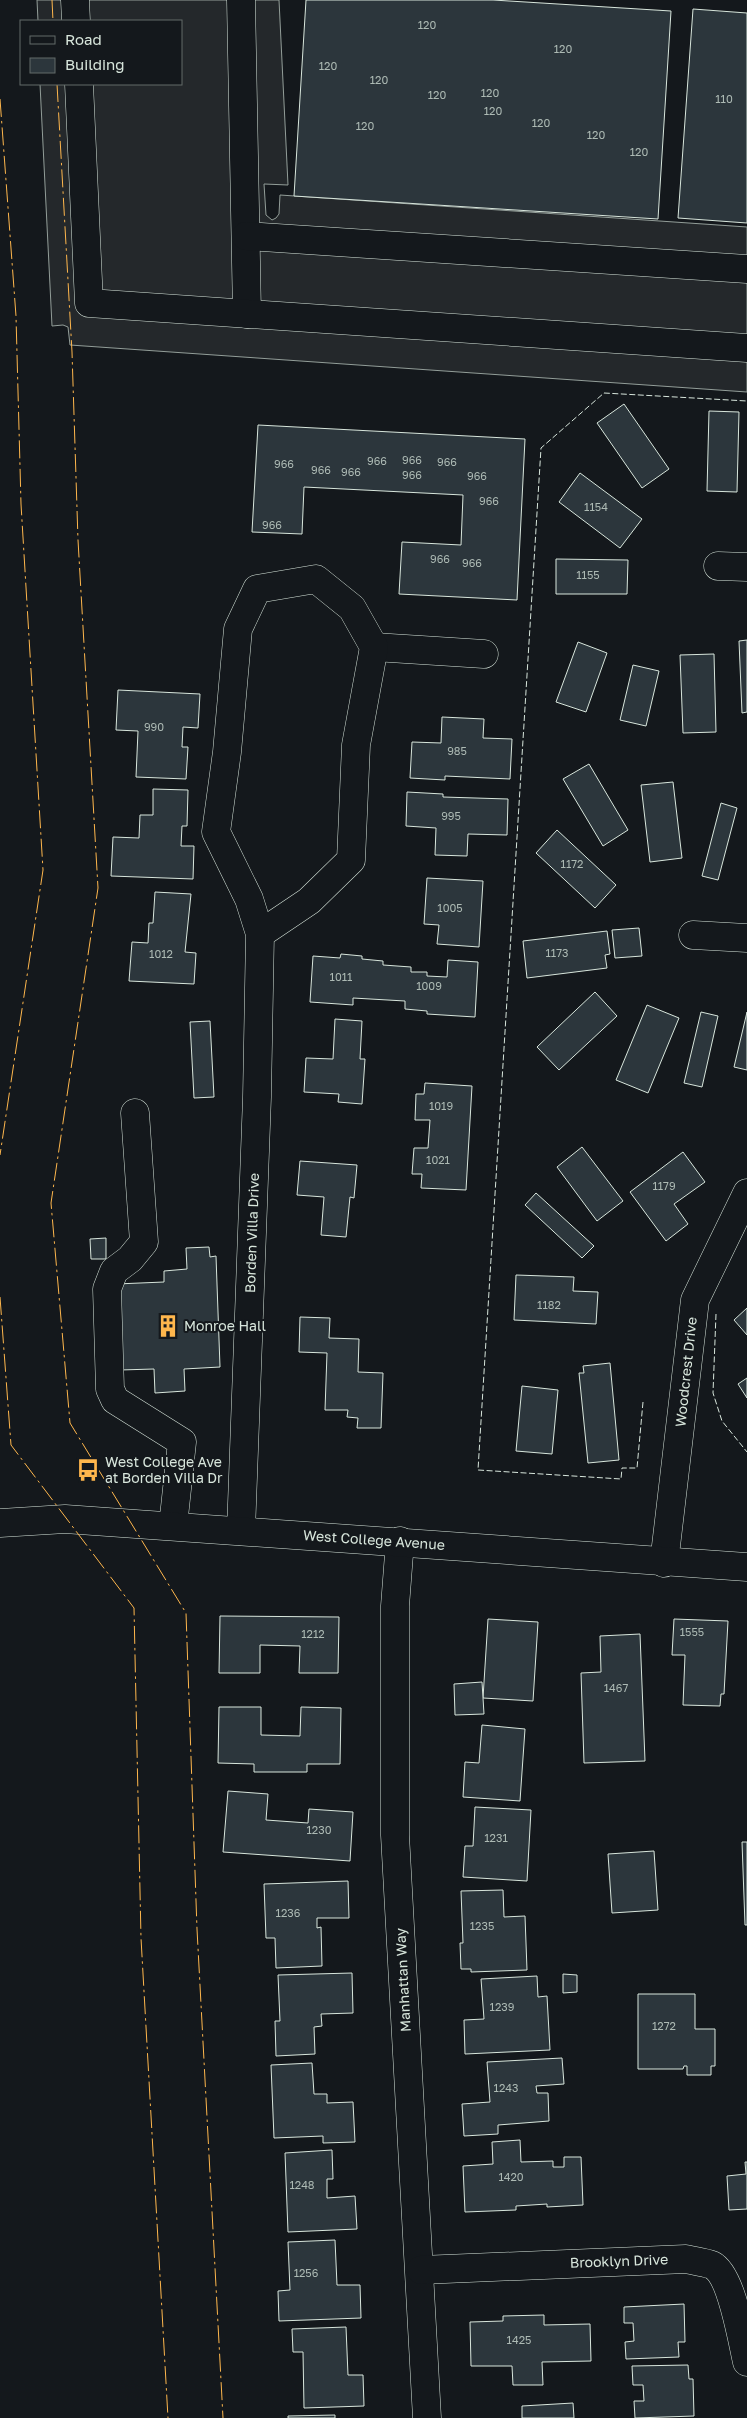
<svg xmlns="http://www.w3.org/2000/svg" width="747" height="2418" font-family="'Golos Text',sans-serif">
  <rect width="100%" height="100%" fill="#14181c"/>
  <!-- parking -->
  <polygon fill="#24282b" stroke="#939e99" points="37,0 279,0 288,185 264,184 266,215 272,220 276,218 279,214 280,195 747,227 747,392 70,345 68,327 63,325 52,326 40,84 181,84 181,21 38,21"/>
  <!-- building -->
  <g fill="#2c363c" stroke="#d8e6dc">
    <polygon points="306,0 493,0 671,11 658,219 294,196"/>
    <polygon points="693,9 747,13 747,223 678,218"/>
    <polygon points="624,404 669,469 642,488 597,423"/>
    <polygon points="709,411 739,412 737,492 707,491"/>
    <polygon points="258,425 525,439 517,600 399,594 402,542 461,545 463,495 304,487 302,534 252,532"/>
    <polygon points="580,473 642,519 620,548 559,502"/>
    <polygon points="556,559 628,560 627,594 556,594"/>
    <polygon points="747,640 747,712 742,713 739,641"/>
    <polygon points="578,642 607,653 586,712 556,702"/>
    <polygon points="714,654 716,732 683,733 680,655"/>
    <polygon points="633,665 659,671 646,726 620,720"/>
    <polygon points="118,690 200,694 198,728 183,727 182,747 188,747 186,779 136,777 138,731 116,730"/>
    <polygon points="442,717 484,719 483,738 512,739 510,779 445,776 445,780 410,778 412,742 441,743"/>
    <polygon points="589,764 628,830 603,846 563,779"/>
    <polygon points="673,782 682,858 650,862 641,785"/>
    <polygon points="153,789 188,790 187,826 182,826 181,846 194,846 193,879 111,876 113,837 139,838 140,815 153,815"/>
    <polygon points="407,792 443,794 443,797 508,799 507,835 468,834 467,856 435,855 436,828 406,826"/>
    <polygon points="721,803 737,808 718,880 702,876"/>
    <polygon points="557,830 616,885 595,908 536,853"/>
    <polygon points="427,878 483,881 479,947 437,944 439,925 424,924"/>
    <polygon points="155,892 191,894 185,952 196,953 194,984 129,981 132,942 148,943 149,923 153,923"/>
    <polygon points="639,928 642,956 615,958 612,930"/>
    <polygon points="607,931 610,954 605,955 607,968 527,978 523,941"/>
    <polygon points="341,954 362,956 362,959 383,961 383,965 411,967 411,972 427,972 427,976 447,977 448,960 478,962 475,1017 427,1014 427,1011 405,1009 405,1001 353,998 353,1005 310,1002 313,956 340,958"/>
    <polygon points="595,992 617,1016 559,1070 537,1047"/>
    <polygon points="647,1005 679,1018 648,1093 616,1080"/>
    <polygon points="701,1012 718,1016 702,1087 684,1083"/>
    <polygon points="747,1012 747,1070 734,1067"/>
    <polygon points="335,1019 362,1021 360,1059 365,1059 362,1104 338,1102 339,1094 304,1092 306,1058 333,1059"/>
    <polygon points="210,1021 214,1097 194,1098 190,1022"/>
    <polygon points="425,1083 472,1086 466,1190 421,1188 422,1174 412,1174 414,1148 428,1148 430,1120 415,1120 416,1094 424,1094"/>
    <polygon points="582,1147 623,1201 597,1221 557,1167"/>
    <polygon points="683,1152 705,1182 674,1204 688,1224 666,1241 630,1192"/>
    <polygon points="300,1161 357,1165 354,1198 350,1197 346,1237 321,1235 324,1197 297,1195"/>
    <polygon points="536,1193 594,1246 582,1258 525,1205"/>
    <polygon points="106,1238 106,1259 91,1259 90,1239"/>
    <polygon points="209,1247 210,1257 216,1256 220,1367 184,1369 185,1391 155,1393 154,1369 120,1370 116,1284 164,1282 164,1271 187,1269 186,1248"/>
    <polygon points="516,1275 574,1277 573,1291 598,1292 596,1324 514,1320"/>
    <polygon points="747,1308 747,1335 734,1320"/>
    <polygon points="300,1317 330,1318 329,1338 359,1339 358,1372 383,1373 381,1428 357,1428 358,1418 347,1417 348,1410 325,1410 327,1353 299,1352"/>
    <polygon points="610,1363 619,1460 588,1463 579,1373 584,1373 583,1366"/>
    <polygon points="747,1378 747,1398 738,1384"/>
    <polygon points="522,1386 558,1390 552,1454 516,1451"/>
    <polygon points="220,1616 339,1617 338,1673 299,1673 300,1646 260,1645 260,1673 219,1673"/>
    <polygon points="488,1619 538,1622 533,1701 483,1698"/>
    <polygon points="674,1619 728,1621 724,1694 721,1694 720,1706 683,1705 685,1655 672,1655"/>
    <polygon points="640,1634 645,1761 584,1763 581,1673 601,1672 600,1636"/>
    <polygon points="482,1682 484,1714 455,1715 454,1684"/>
    <polygon points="219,1707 261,1707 261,1735 300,1736 301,1707 341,1708 340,1764 307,1764 307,1772 254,1772 254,1764 218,1763"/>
    <polygon points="482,1725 525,1729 520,1801 463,1797 465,1762 479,1763"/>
    <polygon points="228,1791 268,1794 266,1820 308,1823 309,1809 353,1812 350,1861 223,1852"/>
    <polygon points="475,1807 531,1810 527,1881 463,1877 465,1846 473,1846"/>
    <polygon points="742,1842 747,1842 747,1925 745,1925"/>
    <polygon points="654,1851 658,1910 612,1913 608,1854"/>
    <polygon points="348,1881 349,1918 317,1918 317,1928 321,1927 322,1966 276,1968 275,1938 266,1938 264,1884"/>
    <polygon points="503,1890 504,1917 525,1916 527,1970 471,1972 471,1969 461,1969 460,1943 463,1943 461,1891"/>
    <polygon points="352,1973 353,2013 321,2014 322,2026 314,2027 315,2054 276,2056 275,2021 280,2021 278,1975"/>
    <polygon points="563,1974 577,1975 577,1992 563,1993"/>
    <polygon points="537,1976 538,1997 547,1996 550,2050 465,2054 464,2020 484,2019 481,1979"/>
    <polygon points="638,1994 695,1994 695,2029 715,2029 715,2066 711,2066 711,2075 687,2075 687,2066 684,2066 683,2069 638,2069"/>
    <polygon points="562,2058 564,2084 536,2086 537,2093 548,2093 549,2121 498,2125 498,2134 464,2136 462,2104 490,2102 487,2062"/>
    <polygon points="312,2063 314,2094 327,2094 327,2103 353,2102 355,2142 323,2143 323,2136 274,2138 271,2065"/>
    <polygon points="520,2140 521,2162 553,2161 553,2167 564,2167 564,2157 581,2157 583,2205 547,2207 547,2204 516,2206 516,2210 465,2212 463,2166 493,2164 492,2142"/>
    <polygon points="332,2150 333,2179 327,2179 327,2198 355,2196 357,2229 288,2232 285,2153"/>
    <polygon points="745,2162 747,2162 747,2209 729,2210 727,2176 746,2174"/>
    <polygon points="335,2240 337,2285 360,2285 361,2318 279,2321 278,2291 290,2290 288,2242"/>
    <polygon points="684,2304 685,2342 678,2342 679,2357 626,2359 625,2342 634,2341 633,2323 624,2323 624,2307"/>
    <polygon points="544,2315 544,2325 590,2324 591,2361 542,2362 543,2385 513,2385 512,2366 471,2366 470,2322 503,2321 503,2316"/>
    <polygon points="346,2327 348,2375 363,2375 364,2406 304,2408 303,2352 293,2352 292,2329"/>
    <polygon points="688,2365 689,2379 693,2379 694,2416 635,2418 634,2401 644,2401 643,2385 633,2385 632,2366"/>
    <polygon points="573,2403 574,2418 522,2418 522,2406"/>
    <polygon points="335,2415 335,2418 288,2418 288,2416"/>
  </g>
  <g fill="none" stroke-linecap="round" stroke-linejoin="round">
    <defs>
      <g id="minor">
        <polyline points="75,0 76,21"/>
        <polyline points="241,0 247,314"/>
        <polyline points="79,84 89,303 747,348"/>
        <polyline points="246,236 747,269"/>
        <polyline points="718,566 747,567"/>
        <polyline points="374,647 484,654"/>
        <polyline points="693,935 747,938"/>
        <polyline points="135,1113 144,1242 130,1259 114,1271 107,1289 110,1389 115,1400 182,1442 173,1526"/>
        <polyline points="241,1531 257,1097 260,934 249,899 216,832 227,752 238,629 257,589 316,579 352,608 374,647 356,745 351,860 309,901 260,934"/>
        <polyline points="400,1541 395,1606 395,1835 427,2418"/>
        <polyline points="664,1563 695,1300 747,1193"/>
        <path d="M421 2270 686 2259C694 2261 704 2262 712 2265 732 2275 742 2341 747 2362"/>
      </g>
      <polyline id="major" points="0,1523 65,1519 747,1567"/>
    </defs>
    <!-- minor casing -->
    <use href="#minor" stroke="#d8e6dc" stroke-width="29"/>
    <!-- major casing -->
    <use href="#major" stroke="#d8e6dc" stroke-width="29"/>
    <!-- minor -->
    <use href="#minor" stroke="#14181c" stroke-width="28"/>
    <!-- major -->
    <use href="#major" stroke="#14181c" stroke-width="28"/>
    <!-- fence -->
    <g stroke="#d8e6dc" stroke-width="1" stroke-dasharray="6 2.5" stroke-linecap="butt">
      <polyline points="716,1314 713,1393 722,1421 747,1452"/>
      <polyline points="643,1402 637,1468 622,1468 621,1479 478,1470 541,448 604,393 747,401"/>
    </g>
    <!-- power -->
    <g stroke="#ffb74d" stroke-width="1" stroke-dasharray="18 4 2.5 4" stroke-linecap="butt">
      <polyline points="52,0 53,21"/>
      <polyline points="57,84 72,352 78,540 98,888 51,1203 70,1423 186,1613 197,1929 223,2418"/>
      <polyline points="0,99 16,316 21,504 43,870 0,1155"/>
      <polyline points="0,1297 11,1445 134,1608 141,1938 168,2418"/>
    </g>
  </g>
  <!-- icons -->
  <defs>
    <symbol id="building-bare" viewBox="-9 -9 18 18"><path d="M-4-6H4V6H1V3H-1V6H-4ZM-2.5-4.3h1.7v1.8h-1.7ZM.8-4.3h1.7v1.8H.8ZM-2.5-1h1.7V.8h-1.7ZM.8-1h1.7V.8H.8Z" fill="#ffb74d" stroke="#14181c" stroke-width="2.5" paint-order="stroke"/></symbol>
    <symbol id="bus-bare" viewBox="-9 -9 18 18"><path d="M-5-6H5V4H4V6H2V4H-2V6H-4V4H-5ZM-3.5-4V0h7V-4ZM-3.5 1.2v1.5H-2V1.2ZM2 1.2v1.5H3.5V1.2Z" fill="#ffb74d" stroke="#14181c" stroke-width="2.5" paint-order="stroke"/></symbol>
  </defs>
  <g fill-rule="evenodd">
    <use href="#building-bare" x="152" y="1310" width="32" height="32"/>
    <use href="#bus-bare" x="72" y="1454" width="32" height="32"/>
  </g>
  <g text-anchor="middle" stroke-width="4" stroke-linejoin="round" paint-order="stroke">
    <!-- number labels -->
    <g font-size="11" fill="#adbab4">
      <text x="427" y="29">120</text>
      <text x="563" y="53">120</text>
      <text x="328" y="70">120</text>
      <text x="379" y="84">120</text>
      <text x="490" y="97">120</text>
      <text x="437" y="99">120</text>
      <text x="724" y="103">110</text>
      <text x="493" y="115">120</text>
      <text x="541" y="127">120</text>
      <text x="365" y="130">120</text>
      <text x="596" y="139">120</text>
      <text x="639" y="156">120</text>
      <text x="412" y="464">966</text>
      <text x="377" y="465">966</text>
      <text x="447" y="466">966</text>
      <text x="284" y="468">966</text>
      <text x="321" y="474">966</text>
      <text x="351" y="476">966</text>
      <text x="412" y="479">966</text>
      <text x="477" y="480">966</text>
      <text x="489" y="505">966</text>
      <text x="596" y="511">1154</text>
      <text x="272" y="529">966</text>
      <text x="440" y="563">966</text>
      <text x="472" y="567">966</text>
      <text x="588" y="579">1155</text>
      <text x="154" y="731">990</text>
      <text x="457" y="755">985</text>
      <text x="451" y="820">995</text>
      <text x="572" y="868">1172</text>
      <text x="450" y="912">1005</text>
      <text x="557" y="957">1173</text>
      <text x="161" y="958">1012</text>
      <text x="341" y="981">1011</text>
      <text x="429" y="990">1009</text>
      <text x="441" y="1110">1019</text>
      <text x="438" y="1164">1021</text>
      <text x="664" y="1190">1179</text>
      <text x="549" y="1309">1182</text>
      <text x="692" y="1636">1555</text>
      <text x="313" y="1638">1212</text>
      <text x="616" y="1692">1467</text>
      <text x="319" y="1834">1230</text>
      <text x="496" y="1842">1231</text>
      <text x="288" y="1917">1236</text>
      <text x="482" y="1930">1235</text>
      <text x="502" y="2011">1239</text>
      <text x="664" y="2030">1272</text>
      <text x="506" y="2092">1243</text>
      <text x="511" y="2181">1420</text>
      <text x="302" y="2189">1248</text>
      <text x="306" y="2277">1256</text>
      <text x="519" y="2344">1425</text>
    </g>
    <!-- street labels -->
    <g font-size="14" fill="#d8e6dc" stroke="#14181c">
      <text transform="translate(252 1233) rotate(-88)" y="5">Borden Villa Drive</text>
      <text transform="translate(686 1372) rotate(-84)" y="5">Woodcrest Drive</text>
      <text transform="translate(374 1540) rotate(4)" y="5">West College Avenue</text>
      <text transform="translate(403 1980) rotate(-93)" y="5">Manhattan Way</text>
      <text transform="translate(619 2261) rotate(-2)" y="5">Brooklyn Drive</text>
    </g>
    <!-- poi labels -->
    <g font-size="14" fill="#d8e6dc" stroke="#14181c" text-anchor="start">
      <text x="184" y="1331">Monroe Hall</text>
      <text x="105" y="1467">West College Ave<tspan x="105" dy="16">at Borden Villa Dr</tspan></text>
    </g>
  </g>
  <!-- legend -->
  <rect x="20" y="20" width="162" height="65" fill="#14181c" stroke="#626a69"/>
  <rect x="30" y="36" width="25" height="8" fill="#14181c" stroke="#626a69"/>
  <text x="65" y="45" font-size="15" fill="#d8e6dc">Road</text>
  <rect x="30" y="58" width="25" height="15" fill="#2c363c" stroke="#626a69"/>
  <text x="65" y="70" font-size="15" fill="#d8e6dc">Building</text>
</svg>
